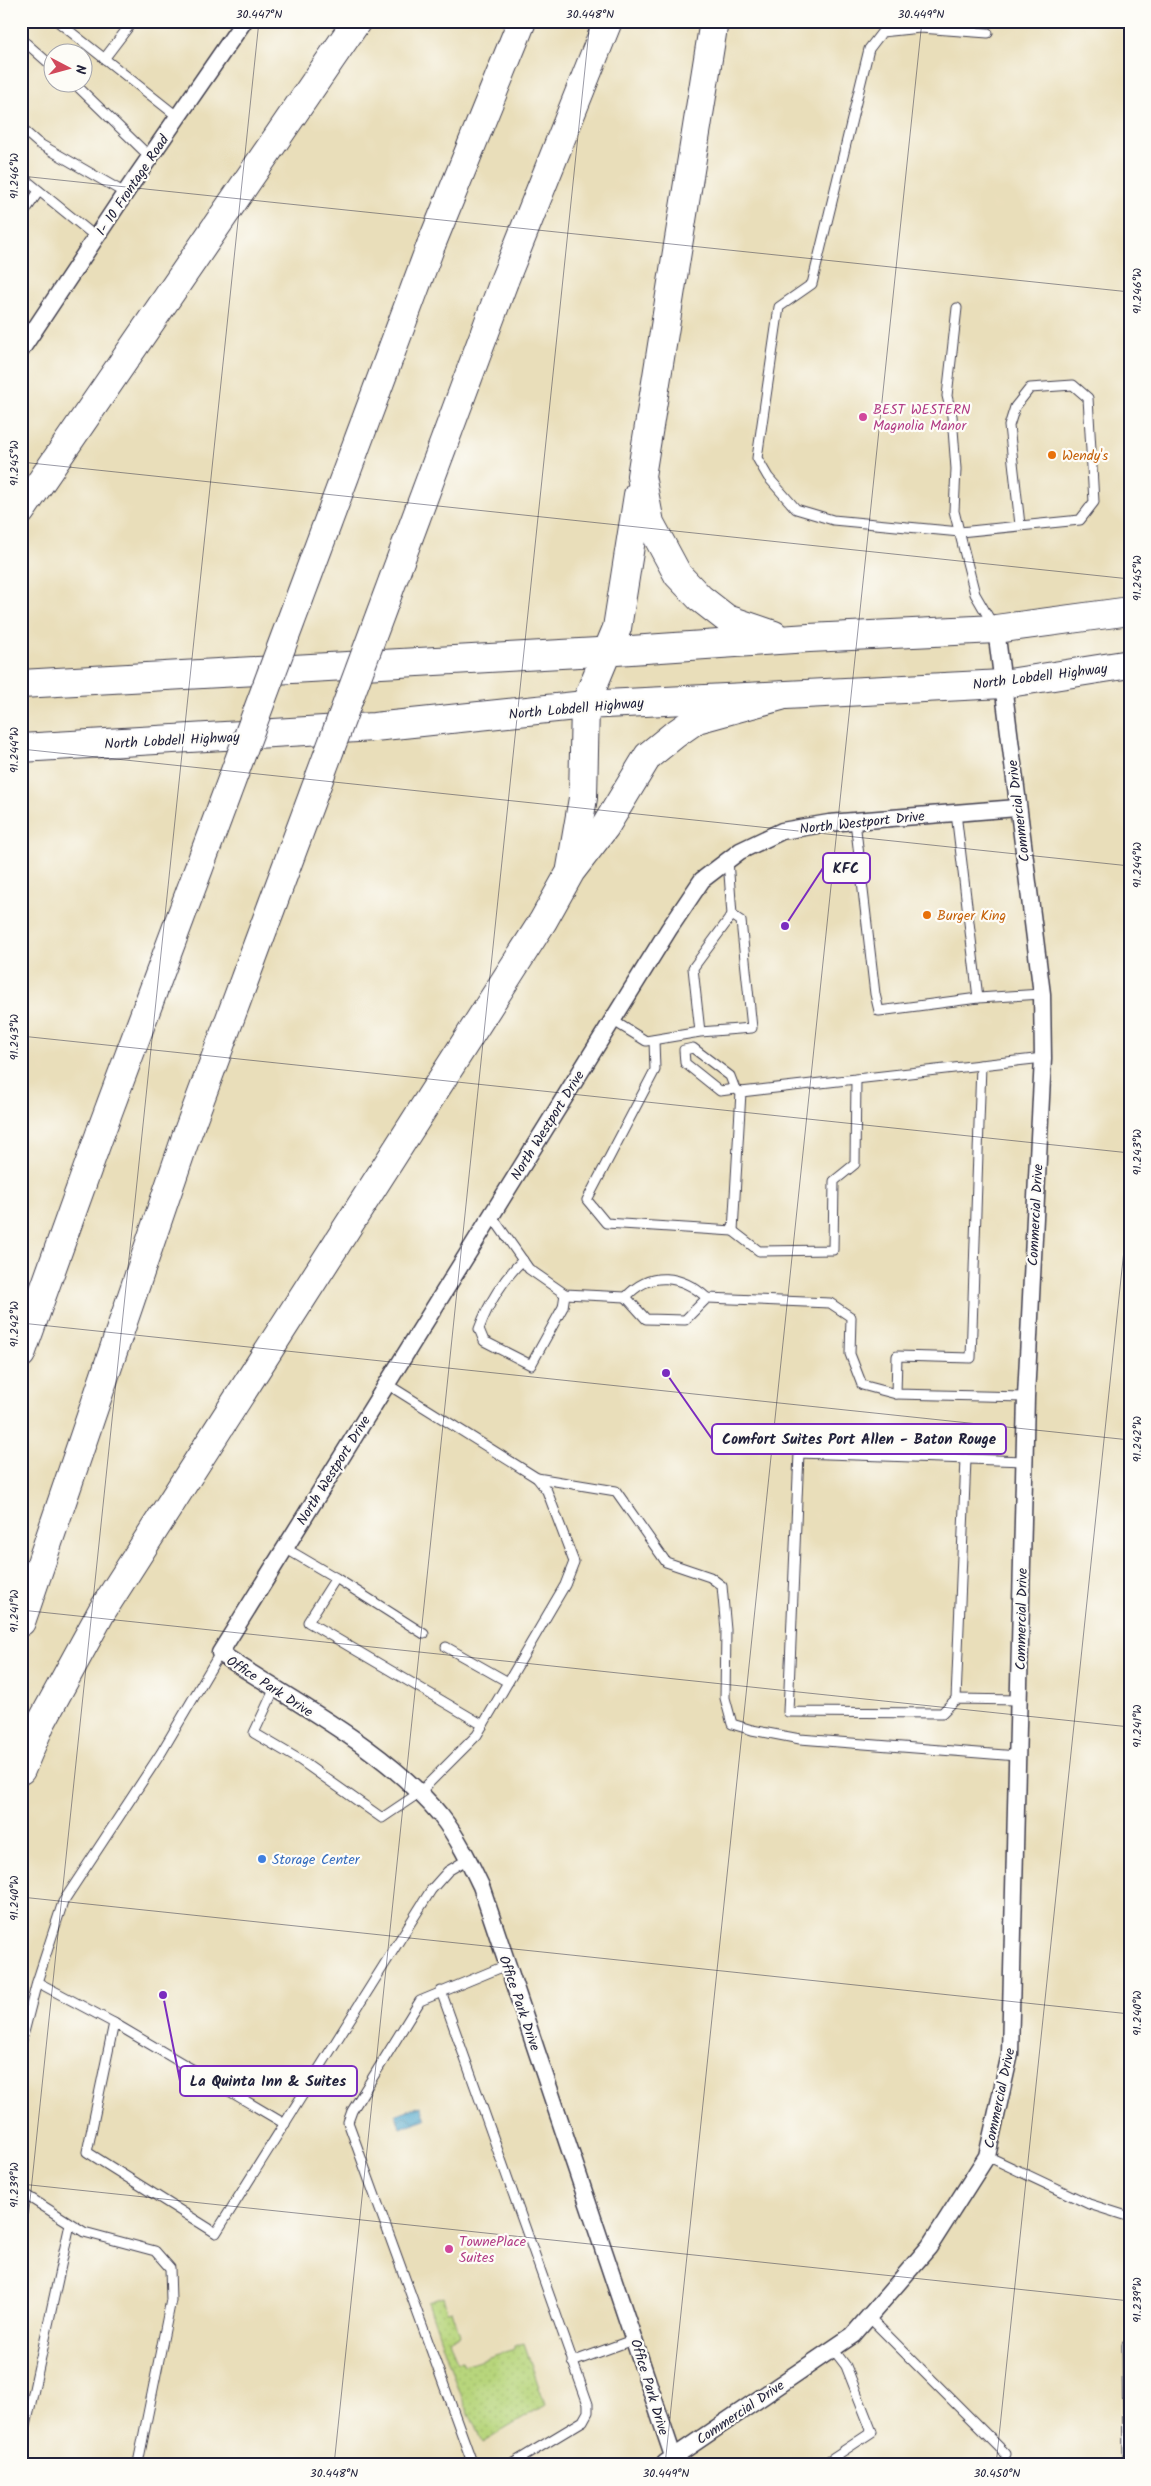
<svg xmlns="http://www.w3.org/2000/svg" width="1151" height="2486" font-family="Kalam,sans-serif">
  <defs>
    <pattern id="grass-dots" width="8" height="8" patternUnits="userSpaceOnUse" patternTransform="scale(1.25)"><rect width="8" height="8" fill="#b7d57b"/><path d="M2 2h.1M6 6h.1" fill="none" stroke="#9db76b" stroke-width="1.8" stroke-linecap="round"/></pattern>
    <pattern id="water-waves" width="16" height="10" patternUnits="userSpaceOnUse" patternTransform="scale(1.25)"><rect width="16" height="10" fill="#4ca4c9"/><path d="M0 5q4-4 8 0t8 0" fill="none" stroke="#3f85a4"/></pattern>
  </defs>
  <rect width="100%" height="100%" fill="#fdfcf7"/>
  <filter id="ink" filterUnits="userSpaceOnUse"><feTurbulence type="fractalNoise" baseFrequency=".02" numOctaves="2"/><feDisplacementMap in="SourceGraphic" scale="10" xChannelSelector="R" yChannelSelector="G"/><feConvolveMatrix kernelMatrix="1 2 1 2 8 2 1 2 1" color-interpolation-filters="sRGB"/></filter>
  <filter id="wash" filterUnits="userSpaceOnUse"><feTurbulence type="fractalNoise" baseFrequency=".0096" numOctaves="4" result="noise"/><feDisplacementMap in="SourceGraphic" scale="20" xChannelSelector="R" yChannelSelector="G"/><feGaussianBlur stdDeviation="1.12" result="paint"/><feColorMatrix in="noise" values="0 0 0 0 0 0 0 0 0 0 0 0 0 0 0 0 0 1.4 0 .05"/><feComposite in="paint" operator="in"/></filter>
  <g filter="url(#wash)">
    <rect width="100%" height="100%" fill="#e9deba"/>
    <!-- grass -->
    <polygon fill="url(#grass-dots)" stroke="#6c7c5b" points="443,2297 447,2311 452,2310 460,2335 449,2339 457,2362 462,2361 464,2365 514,2349 514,2346 524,2343 545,2405 482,2442 457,2387 428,2302"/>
    <!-- water -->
    <polygon fill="url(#water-waves)" stroke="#376382" points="421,2106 426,2119 400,2128 396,2114"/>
  </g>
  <g filter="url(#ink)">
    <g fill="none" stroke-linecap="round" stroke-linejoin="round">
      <defs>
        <g id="lane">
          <polyline points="57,21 178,117"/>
          <polyline points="988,33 920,28 882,32 869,49 812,284 779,307 757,458 768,477 796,509 833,520 960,532 1080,520 1094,502 1088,398 1073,385 1030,388 1015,407 1009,426 1020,525"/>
          <polyline points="21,48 26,43 52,66"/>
          <polyline points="104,59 133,21"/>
          <polyline points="73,82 150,157"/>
          <polyline points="21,128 38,143 125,193"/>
          <polyline points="21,176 96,237"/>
          <polyline points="21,217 39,191"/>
          <polyline points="957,308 947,396 952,416 956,469 954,511 975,594 993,625"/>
          <polyline points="855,821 875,994 879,1011 978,998 956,813"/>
          <polyline points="728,860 732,915"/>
          <polyline points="978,998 1042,994"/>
          <polyline points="612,1020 646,1041 700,1032 752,1028 741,921 732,915 693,968 700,1032"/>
          <polyline points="654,1040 655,1070 587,1200 606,1223 733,1231 741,1092 1043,1058"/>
          <polyline points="735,1089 720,1091 685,1063 684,1050 693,1048 730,1076 735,1089 741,1092"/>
          <path d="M491 1215 529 1269 565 1294 626 1297C650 1270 682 1275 707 1298L830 1303 851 1317 850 1354 862 1385 896 1394 1026 1397"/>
          <polyline points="733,1231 759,1251 833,1250 834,1181 855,1164 856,1079"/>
          <path d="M523 1260C504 1278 488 1304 479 1329L484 1341 531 1365 563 1307 565 1294"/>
          <polyline points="626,1297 646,1319 685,1320 707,1298"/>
          <polyline points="896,1394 897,1356 971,1358 981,1065"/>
          <polyline points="537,1478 616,1491 666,1562 710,1577 722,1586 726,1630 725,1698 732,1724 752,1730 800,1739 1017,1756"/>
          <polyline points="285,1548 336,1578 308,1622 483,1725"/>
          <polyline points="336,1578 424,1634"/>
          <polyline points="446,1647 508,1682"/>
          <polyline points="274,1690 254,1733 300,1760 382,1818 419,1793 477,1735 565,1585 574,1562 547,1491 537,1478 387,1384"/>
          <polyline points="956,1699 966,1459"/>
          <polyline points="1019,1700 956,1699 942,1713 788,1712 799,1453 1025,1461"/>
          <polyline points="37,1982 114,2023 87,2152 216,2233 431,1890 448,1871 468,1859"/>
          <polyline points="441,1991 588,2404 588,2412 583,2421 510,2465"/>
          <polyline points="114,2023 285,2124"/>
          <polyline points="21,2044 37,1982 63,1902 161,1753 220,1653"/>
          <polyline points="987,2156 1089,2204 1130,2217"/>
          <polyline points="21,2192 84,2232 155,2251 170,2268 171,2300 138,2463"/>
          <polyline points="869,2317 1006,2454"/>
          <polyline points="572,2362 635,2339"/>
          <polyline points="22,2444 70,2224"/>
          <polyline points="473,2465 348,2122 352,2111 420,2001 507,1965"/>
          <polyline points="822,2465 872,2432 846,2366 833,2349"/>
          <polyline points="1128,2465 1127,2345 1130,2345"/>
        </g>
        <g id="street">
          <polyline points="21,350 130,186 244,21"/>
          <polyline points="665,2463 853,2335 929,2247 987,2156 1010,2054 1026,1397 1043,1058 1042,994 996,629"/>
          <path d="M676 2465 481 1886C469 1861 458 1838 441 1816 385 1748 293 1702 220 1653L669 929 702 880 740 851 782 831 829 823 1017 808"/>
        </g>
        <g id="highway">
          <polyline points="714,21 641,476 650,523 678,575 700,598 727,619 774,635"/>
          <polyline points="431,245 522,21"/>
          <polyline points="504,281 608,21"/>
          <polyline points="21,511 357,21"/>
          <polyline points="21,684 616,651 809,638 996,629 1130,611"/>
          <polyline points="21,748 374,727 585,705 1003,684 1130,664"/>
          <polyline points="571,868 583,798 585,705 617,628 638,495"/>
          <polyline points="21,1354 101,1131"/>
          <polyline points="21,1622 186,1137"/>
          <polyline points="21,1770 41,1723 102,1611 543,921 571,871 605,827 648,756 674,735 697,719 781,696"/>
        </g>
      </defs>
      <!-- lane casing -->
      <use href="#lane" stroke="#403e4e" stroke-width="11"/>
      <!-- street casing -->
      <use href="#street" stroke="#403e4e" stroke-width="19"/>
      <!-- highway casing -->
      <use href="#highway" stroke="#403e4e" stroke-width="30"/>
      <!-- lane -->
      <use href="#lane" stroke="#fff" stroke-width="9"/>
      <!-- street -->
      <use href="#street" stroke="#fff" stroke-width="16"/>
      <!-- highway -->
      <use href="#highway" stroke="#fff" stroke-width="28"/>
      <defs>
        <g id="highway-bridge">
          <polyline points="101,1131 431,245"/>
          <polyline points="186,1137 504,281"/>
        </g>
      </defs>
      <!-- highway-bridge casing -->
      <use href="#highway-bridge" stroke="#403e4e" stroke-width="30" stroke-linecap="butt"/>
      <!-- highway-bridge -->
      <use href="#highway-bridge" stroke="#fff" stroke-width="28"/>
    </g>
  </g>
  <!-- ticks -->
  <path fill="none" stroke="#22223b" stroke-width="1" stroke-opacity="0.45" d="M21 176 1130 292M21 462 1130 579M21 749 1130 866M21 1036 1130 1153M21 1323 1130 1440M21 1610 1130 1727M21 1897 1130 2014M21 2184 1130 2301M21 2286 259 21M334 2465 590 21M665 2465 922 21M996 2465 1130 1193"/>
  <!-- markers -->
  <g fill="#d1479c" stroke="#fdfcf7" stroke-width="2">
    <circle cx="863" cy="417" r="5"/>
    <circle cx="449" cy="2249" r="5"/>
  </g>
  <g fill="#e8710a" stroke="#fdfcf7" stroke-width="2">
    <circle cx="1052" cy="455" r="5"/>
    <circle cx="927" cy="915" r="5"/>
  </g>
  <circle fill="#3f7fe0" stroke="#fdfcf7" stroke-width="2" cx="262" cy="1859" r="5"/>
  <g text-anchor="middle" stroke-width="4.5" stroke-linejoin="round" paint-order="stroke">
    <!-- street labels -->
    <g font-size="14" fill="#22223b" stroke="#fdfcf7">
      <text transform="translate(132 185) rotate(-56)" y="5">I- 10 Frontage Road</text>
      <text transform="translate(1040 676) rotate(-7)" y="5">North Lobdell Highway</text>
      <text transform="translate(576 708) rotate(-5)" y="5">North Lobdell Highway</text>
      <text transform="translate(172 740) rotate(-3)" y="5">North Lobdell Highway</text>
      <text transform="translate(1018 811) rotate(-97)" y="5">Commercial Drive</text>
      <text transform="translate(862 822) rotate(-6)" y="5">North Westport Drive</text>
      <text transform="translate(547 1125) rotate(-58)" y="5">North Westport Drive</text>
      <text transform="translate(1035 1215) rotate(-87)" y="5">Commercial Drive</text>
      <text transform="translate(333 1470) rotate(-58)" y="5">North Westport Drive</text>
      <text transform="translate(1021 1619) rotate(-89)" y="5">Commercial Drive</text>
      <text transform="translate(270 1686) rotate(33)" y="5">Office Park Drive</text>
      <text transform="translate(520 2003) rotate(71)" y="5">Office Park Drive</text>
      <text transform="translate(999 2098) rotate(-78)" y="5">Commercial Drive</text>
      <text transform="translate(650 2387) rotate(73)" y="5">Office Park Drive</text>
      <text transform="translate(740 2412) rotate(-34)" y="5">Commercial Drive</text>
    </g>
    <!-- hotel labels -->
    <g font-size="14" fill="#b23c85" stroke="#fdfcf7" text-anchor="start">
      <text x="873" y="414">BEST WESTERN<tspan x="873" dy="16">Magnolia Manor</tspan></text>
      <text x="459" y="2246">TownePlace<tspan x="459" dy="16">Suites</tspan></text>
    </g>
    <!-- food labels -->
    <g font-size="14" fill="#c56008" stroke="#fdfcf7" text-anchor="start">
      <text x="1062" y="460">Wendy's</text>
      <text x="937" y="920">Burger King</text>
    </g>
    <!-- shop labels -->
    <g font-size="14" fill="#366cbe" stroke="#fdfcf7" text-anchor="start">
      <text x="272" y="1864">Storage Center</text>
    </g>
  </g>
  <!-- callouts -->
  <path fill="none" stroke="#7b2cbf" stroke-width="2" d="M785 926L823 868M666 1373L712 1439M163 1995L180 2081"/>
  <g fill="#7b2cbf" stroke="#fdfcf7" stroke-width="2">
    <circle cx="785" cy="926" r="5"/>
    <circle cx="666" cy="1373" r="5"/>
    <circle cx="163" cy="1995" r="5"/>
  </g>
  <g fill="#fdfcf7" stroke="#7b2cbf" stroke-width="2">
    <rect x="823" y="853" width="47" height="30" rx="5"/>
    <rect x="712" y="1424" width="294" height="30" rx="5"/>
    <rect x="180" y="2066" width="177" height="30" rx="5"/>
  </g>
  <g font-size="15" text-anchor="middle" font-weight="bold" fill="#22223b">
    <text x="846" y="873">KFC</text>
    <text x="859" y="1444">Comfort Suites Port Allen - Baton Rouge</text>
    <text x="268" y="2086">La Quinta Inn &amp; Suites</text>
  </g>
  <!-- margin -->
  <rect width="1151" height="2486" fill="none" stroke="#fdfcf7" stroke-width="55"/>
  <!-- north arrow -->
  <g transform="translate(68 68) rotate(96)"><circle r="24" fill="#fdfcf7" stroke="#a5a5ac"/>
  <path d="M0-4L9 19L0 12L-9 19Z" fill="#d1495b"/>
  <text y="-8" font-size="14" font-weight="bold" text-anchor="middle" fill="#22223b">N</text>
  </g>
  <rect x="28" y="28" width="1096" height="2430" fill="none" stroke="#22223b" stroke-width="2"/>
  <g font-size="12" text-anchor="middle" fill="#22223b">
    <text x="259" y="18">30.447°N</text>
    <text x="590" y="18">30.448°N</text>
    <text x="921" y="18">30.449°N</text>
    <text transform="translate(14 176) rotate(-90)" y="4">91.246°W</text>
    <text transform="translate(1137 291) rotate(-90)" y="4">91.246°W</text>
    <text transform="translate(14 463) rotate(-90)" y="4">91.245°W</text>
    <text transform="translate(1137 578) rotate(-90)" y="4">91.245°W</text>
    <text transform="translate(14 750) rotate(-90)" y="4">91.244°W</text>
    <text transform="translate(1137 865) rotate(-90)" y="4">91.244°W</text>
    <text transform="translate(14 1037) rotate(-90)" y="4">91.243°W</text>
    <text transform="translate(1137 1152) rotate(-90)" y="4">91.243°W</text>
    <text transform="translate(14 1324) rotate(-90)" y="4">91.242°W</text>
    <text transform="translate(1137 1439) rotate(-90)" y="4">91.242°W</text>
    <text transform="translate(14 1611) rotate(-90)" y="4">91.241°W</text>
    <text transform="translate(1137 1726) rotate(-90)" y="4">91.241°W</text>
    <text transform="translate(14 1898) rotate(-90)" y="4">91.240°W</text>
    <text transform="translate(1137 2013) rotate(-90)" y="4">91.240°W</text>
    <text transform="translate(14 2185) rotate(-90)" y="4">91.239°W</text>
    <text transform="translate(1137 2300) rotate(-90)" y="4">91.239°W</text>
    <text x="334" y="2477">30.448°N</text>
    <text x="666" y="2477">30.449°N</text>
    <text x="997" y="2477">30.450°N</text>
  </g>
</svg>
